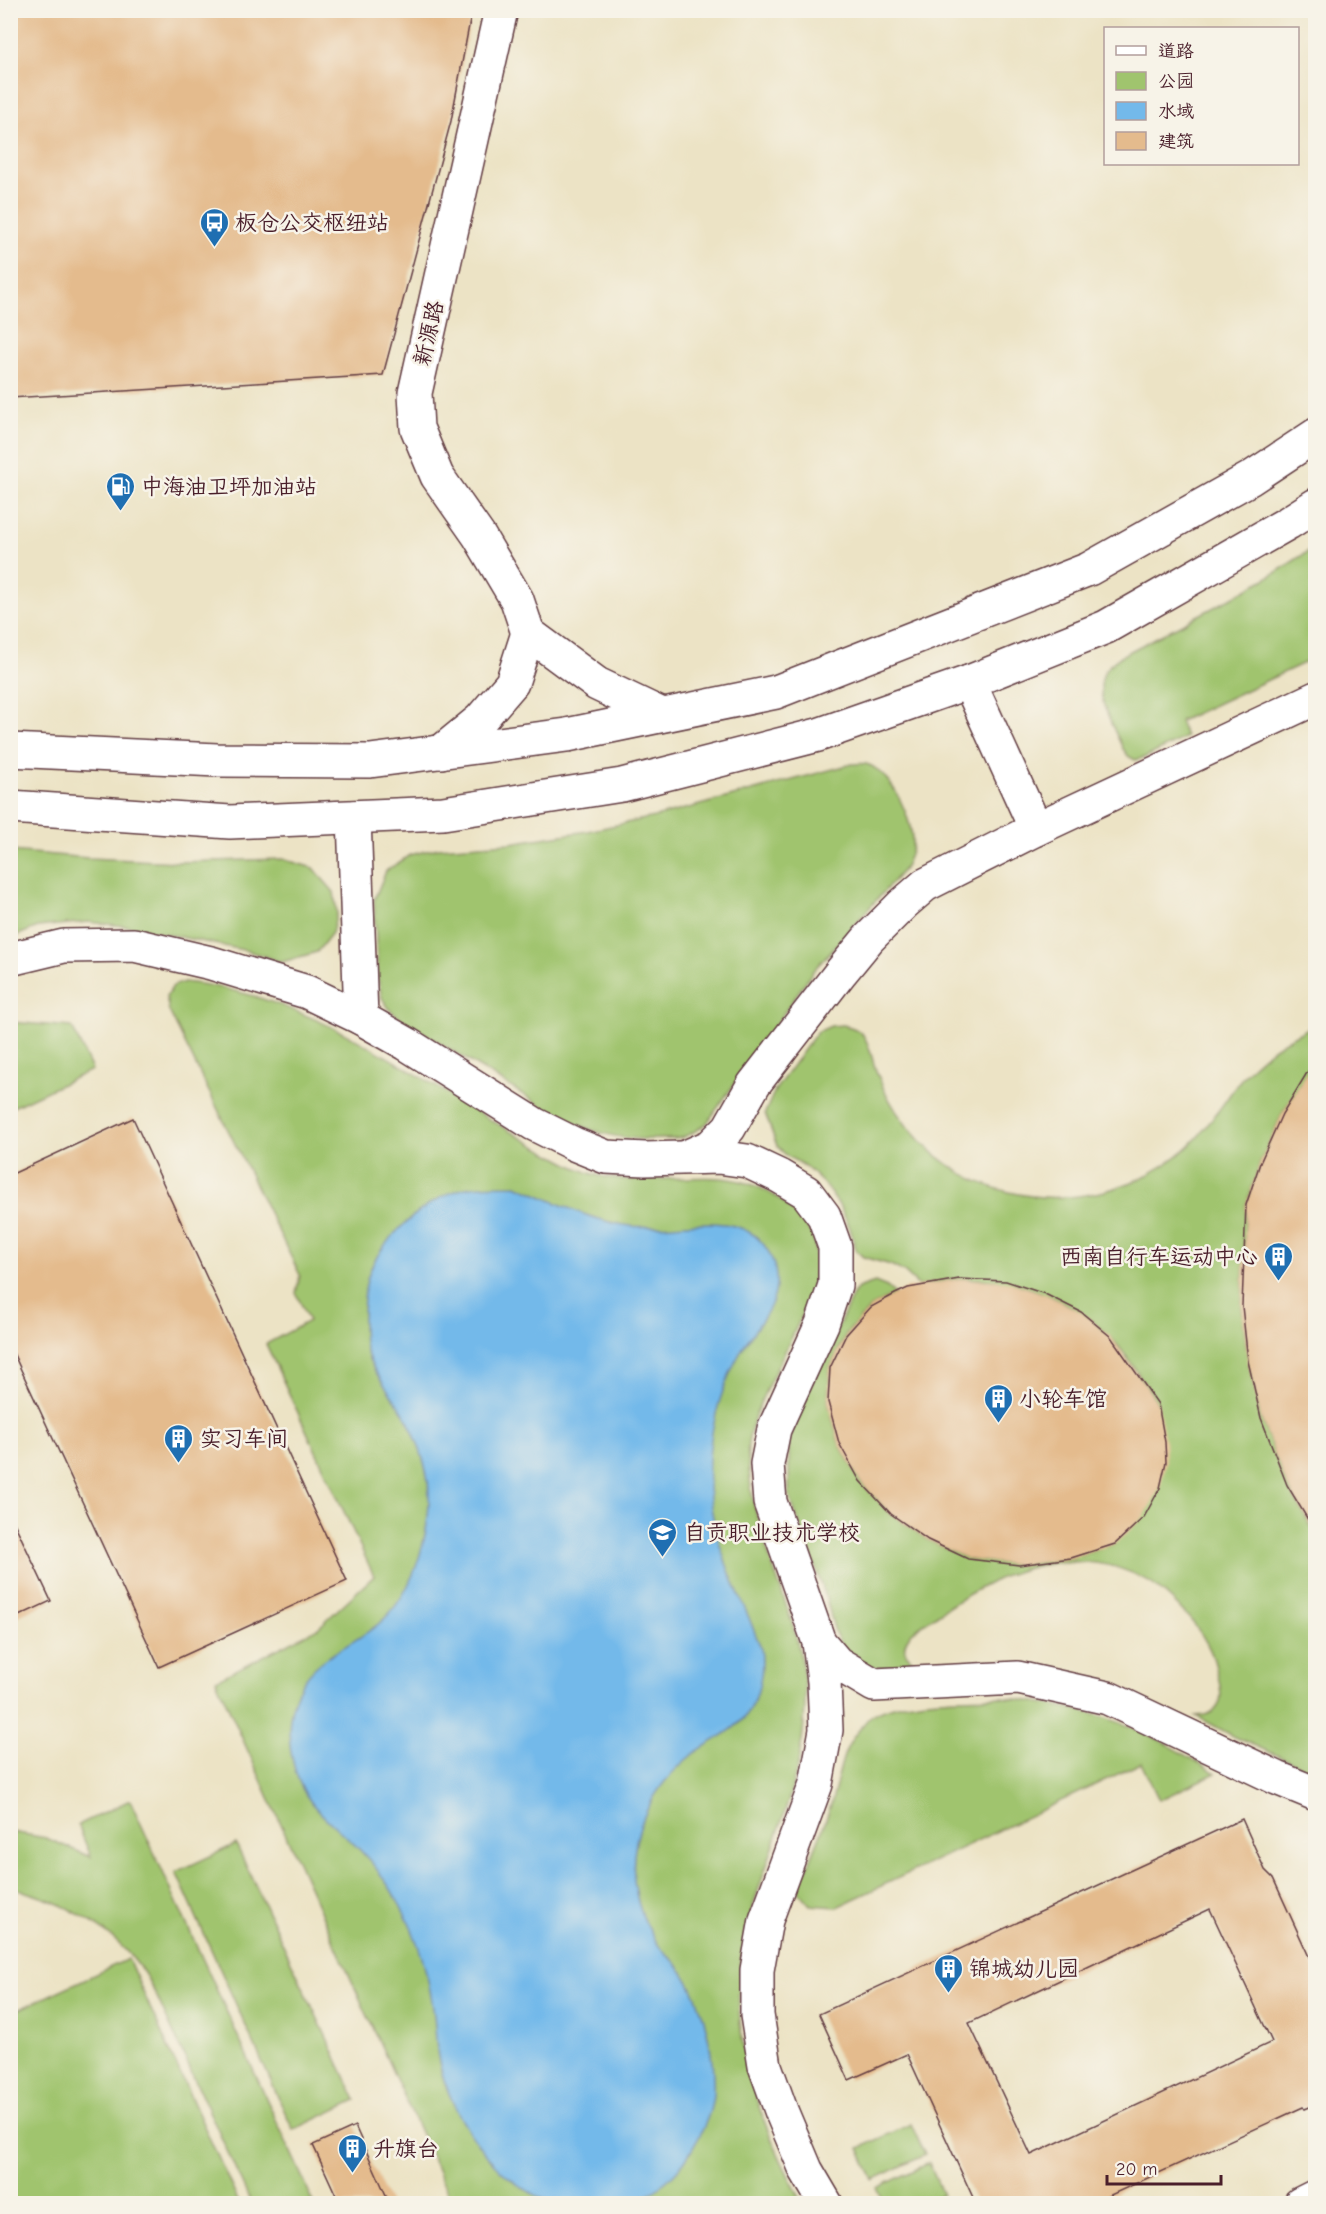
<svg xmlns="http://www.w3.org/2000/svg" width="1326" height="2214" font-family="'Comic Neue','LXGW WenKai TC',sans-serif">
  <rect width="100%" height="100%" fill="#f7f3e8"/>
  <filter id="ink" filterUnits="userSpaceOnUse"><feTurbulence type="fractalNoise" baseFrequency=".0167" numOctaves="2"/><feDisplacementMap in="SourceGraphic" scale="12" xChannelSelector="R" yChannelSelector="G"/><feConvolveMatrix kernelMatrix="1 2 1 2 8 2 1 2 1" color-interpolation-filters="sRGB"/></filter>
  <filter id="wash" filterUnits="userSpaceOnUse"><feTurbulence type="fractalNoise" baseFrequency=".008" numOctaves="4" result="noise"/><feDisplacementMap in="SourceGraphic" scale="24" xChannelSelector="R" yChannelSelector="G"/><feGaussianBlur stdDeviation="1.35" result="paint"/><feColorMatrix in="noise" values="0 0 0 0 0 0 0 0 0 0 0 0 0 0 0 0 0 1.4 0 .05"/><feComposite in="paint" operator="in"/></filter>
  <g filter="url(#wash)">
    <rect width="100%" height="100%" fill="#ece3c5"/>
    <!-- green -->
    <g fill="#a0c46e" stroke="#75724c" stroke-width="1.5">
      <path d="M1315 547V658L1180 721 1186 737 1146 757 1135 760 1128 756 1123 749C1114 727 1092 695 1105 671 1109 664 1117 659 1123 655L1220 604 1272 575Z"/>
      <path d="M852 764C856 764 862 763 866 764 891 770 915 823 912 847 911 854 907 862 904 869L813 971 707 1123C700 1128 692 1134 683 1137 676 1140 667 1139 660 1139 619 1141 592 1132 556 1115L403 1020 390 1010 382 998 378 979 374 900 386 871 410 855 438 848 510 843 588 831 659 816Z"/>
      <polygon points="11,851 88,858 179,862 283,859 313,868 334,892 337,913 332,933 317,952 282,962 248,951 133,927 88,922 38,927 11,938"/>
      <path d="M184 982C321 995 436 1094 554 1156 568 1164 586 1173 601 1176 670 1191 741 1152 796 1215 803 1222 813 1234 814 1243 827 1304 757 1381 748 1444 747 1452 748 1461 749 1469 754 1550 806 1620 805 1702 805 1773 773 1842 752 1909 719 2013 752 2111 803 2203H452L216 1680 317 1629 374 1576 266 1344 309 1321 296 1293 300 1275 169 1011 166 997 173 986Z"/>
      <polygon points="10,1022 72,1027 92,1070 11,1108"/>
      <path d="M843 1025C850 1027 857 1028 863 1035 870 1044 872 1061 877 1073 891 1110 916 1142 949 1165 1022 1216 1124 1205 1189 1146 1211 1125 1226 1098 1245 1074 1263 1052 1290 1037 1315 1025V1065L1308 1071 1282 1114 1260 1163 1246 1205 1242 1306 1248 1361 1261 1418 1287 1485 1315 1533V1772L1235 1737 1196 1716C1232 1715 1220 1683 1214 1660 1206 1636 1190 1618 1173 1601 1121 1550 1047 1553 986 1585 960 1598 936 1615 912 1632 902 1644 901 1654 916 1662L883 1668 869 1666 851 1657 840 1643 835 1632 825 1594 789 1495V1442L795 1419 853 1295 858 1288 875 1282 887 1287 895 1294 871 1307 846 1334 830 1368 828 1402 839 1443 860 1481 891 1514 928 1540 968 1559 1019 1565 1071 1558 1115 1544 1158 1404C1143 1382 1129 1356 1110 1337 1072 1298 1014 1277 960 1279 947 1280 933 1284 919 1286L904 1272 891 1265 863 1257 856 1250 850 1228 839 1205 824 1184 805 1166 787 1156 777 1146 765 1113 775 1090 817 1032 831 1026Z"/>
      <path d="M1002 1697C1046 1703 1090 1710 1131 1727 1161 1739 1189 1757 1216 1773L1159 1800 1141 1763 837 1907 810 1905 798 1891C809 1862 823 1832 832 1801 840 1774 840 1752 859 1730 863 1725 867 1719 871 1716 901 1696 967 1698 1002 1697Z"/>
      <path d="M130 1800 314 2203H251L157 1997C153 1990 149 1981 144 1973 113 1928 63 1900 11 1888V1832L46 1838 91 1857 78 1825Z"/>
      <polygon points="236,1844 356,2100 293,2130 176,1872"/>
      <polygon points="128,1959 239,2203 11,2203 11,2013"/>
      <polygon points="911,2124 925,2155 873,2180 859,2148"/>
      <polygon points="929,2163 943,2195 924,2203 884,2203 877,2188"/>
    </g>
    <!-- water -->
    <path fill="#73b9ea" stroke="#5e6c8a" stroke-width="1.5" d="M516 1185C554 1201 590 1221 631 1226 669 1230 719 1213 751 1233 770 1245 780 1271 775 1293 772 1311 751 1333 741 1351 705 1417 698 1489 725 1560 732 1581 743 1602 751 1623 752 1626 760 1645 761 1648 764 1668 760 1697 747 1714 734 1732 711 1741 693 1754 649 1788 624 1842 637 1897 640 1913 650 1933 659 1946 665 1953 673 1959 678 1966 694 1986 704 2015 709 2041 712 2057 714 2078 713 2095 711 2120 689 2160 670 2178 640 2205 620 2204 582 2204 568 2204 555 2204 542 2198 491 2177 451 2114 439 2062 435 2044 436 2026 433 2008 428 1973 417 1936 400 1905 389 1885 376 1866 360 1850 333 1822 304 1808 294 1766 283 1725 290 1683 327 1658 345 1645 367 1635 383 1620 416 1589 433 1525 428 1481 424 1456 413 1427 399 1406 386 1386 371 1370 365 1347 363 1340 363 1327 363 1320 363 1307 364 1293 367 1280 377 1241 425 1200 462 1189 480 1184 498 1186 516 1185Z"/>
    <g id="blocks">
      <!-- building -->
      <g fill="#e4bb8d" fill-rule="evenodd">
        <polygon points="10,10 472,10 451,121 383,375 10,398"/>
        <polygon points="1316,1065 1316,1533 1287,1485 1261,1418 1248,1361 1242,1306 1246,1205 1260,1163 1282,1114 1308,1071"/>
        <polygon points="133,1118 347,1581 159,1667 10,1346 10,1175"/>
        <polygon points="959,1279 1006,1281 1045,1294 1081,1312 1111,1337 1158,1404 1165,1442 1166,1462 1160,1488 1144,1517 1115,1544 1071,1558 1019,1565 968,1559 928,1540 891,1514 860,1481 839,1443 828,1402 830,1368 846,1335 871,1307 895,1294 908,1288"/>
        <polygon points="10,1514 51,1601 10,1620"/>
        <path d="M1242 1819 1265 1870 1273 1878 1316 1972V2104L1304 2109 1303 2107 1091 2204H976L907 2054 849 2080 819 2014ZM1210 1909 1272 2042 1031 2155 969 2023Z"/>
        <polygon points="355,2126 390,2204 340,2204 313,2145"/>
      </g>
    </g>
  </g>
  <g filter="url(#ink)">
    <use href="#blocks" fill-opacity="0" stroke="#623c42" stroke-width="1.5"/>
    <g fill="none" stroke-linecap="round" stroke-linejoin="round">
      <defs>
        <g id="minor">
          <polyline points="501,10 415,393 417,428 437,476 479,536 517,600 528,633"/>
          <polyline points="969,682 1036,829"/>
          <polyline points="441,752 480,720 512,683 528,633 597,684 662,715"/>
          <polyline points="354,817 361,1018"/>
          <polyline points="10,959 64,946 134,945 211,963 307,992 361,1018 407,1044 534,1124 574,1144 606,1157 645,1159 718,1157 747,1161 779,1176 806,1192 824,1216 835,1247 835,1285 822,1324 774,1429 767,1464 770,1502 819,1642 824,1682 826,1730 816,1784 766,1920 757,1970 757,2015 765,2066 782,2113 806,2170 826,2204"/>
          <polyline points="686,1157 711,1146 729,1128 754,1084 841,972 869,938 903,904 925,885 1036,829 1316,698"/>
          <polyline points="819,1642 837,1663 874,1685 1018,1678 1108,1698 1277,1778 1316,1794"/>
          <polyline points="1300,2204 1316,2196"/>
        </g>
        <g id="major">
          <polyline points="10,750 217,760 370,761 567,735 776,692 1089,569 1251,478 1316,435"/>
          <polyline points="10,807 230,822 443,813 622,785 818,735 969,682 1106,627 1288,523 1316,505"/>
        </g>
      </defs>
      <!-- minor casing -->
      <use href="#minor" stroke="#623c42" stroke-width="36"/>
      <!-- major casing -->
      <use href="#major" stroke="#623c42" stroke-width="36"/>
      <!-- minor -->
      <use href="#minor" stroke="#fff" stroke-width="33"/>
      <!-- major -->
      <use href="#major" stroke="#fff" stroke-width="33"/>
    </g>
  </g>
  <!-- icons -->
  <defs>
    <symbol id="bus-pin" viewBox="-11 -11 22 30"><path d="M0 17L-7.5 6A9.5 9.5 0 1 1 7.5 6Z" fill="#1f6fb2" stroke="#f7f3e8"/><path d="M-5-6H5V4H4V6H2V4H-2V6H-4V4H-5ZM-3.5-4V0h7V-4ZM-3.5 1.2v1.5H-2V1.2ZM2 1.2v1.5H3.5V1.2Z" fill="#fff"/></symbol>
    <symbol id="fuel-pin" viewBox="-11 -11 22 30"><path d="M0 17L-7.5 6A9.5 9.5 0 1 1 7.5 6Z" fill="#1f6fb2" stroke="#f7f3e8"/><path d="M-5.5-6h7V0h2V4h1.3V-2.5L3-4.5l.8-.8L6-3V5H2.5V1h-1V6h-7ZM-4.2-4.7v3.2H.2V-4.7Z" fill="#fff"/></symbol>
    <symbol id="building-pin" viewBox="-11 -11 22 30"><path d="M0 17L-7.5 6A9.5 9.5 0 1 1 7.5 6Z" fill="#1f6fb2" stroke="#f7f3e8"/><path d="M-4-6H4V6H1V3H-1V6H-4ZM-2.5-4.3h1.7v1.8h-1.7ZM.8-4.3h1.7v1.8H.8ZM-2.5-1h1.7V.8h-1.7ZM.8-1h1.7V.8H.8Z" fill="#fff"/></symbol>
    <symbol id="school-pin" viewBox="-11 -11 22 30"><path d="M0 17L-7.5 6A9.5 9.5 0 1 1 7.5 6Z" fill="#1f6fb2" stroke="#f7f3e8"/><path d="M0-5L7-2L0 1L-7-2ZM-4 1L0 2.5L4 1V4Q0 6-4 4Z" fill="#fff"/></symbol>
  </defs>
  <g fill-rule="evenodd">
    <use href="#bus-pin" x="198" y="206" width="33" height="45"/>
    <use href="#fuel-pin" x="104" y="470" width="33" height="45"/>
    <use href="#building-pin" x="1262" y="1240" width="33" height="45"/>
    <use href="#building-pin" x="982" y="1382" width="33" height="45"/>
    <use href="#building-pin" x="162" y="1422" width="33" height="45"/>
    <use href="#school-pin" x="646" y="1516" width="33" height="45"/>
    <use href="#building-pin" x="932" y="1952" width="33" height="45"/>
    <use href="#building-pin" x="336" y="2132" width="33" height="45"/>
  </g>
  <g text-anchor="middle" stroke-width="5" stroke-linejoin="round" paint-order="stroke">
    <!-- poi labels -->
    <g font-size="22" fill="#4a1f2b" stroke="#f7f3e8" text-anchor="start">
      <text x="235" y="230">板仓公交枢纽站</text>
      <text x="141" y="494">中海油卫坪加油站</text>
      <text x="1258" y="1264" text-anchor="end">西南自行车运动中心</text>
      <text x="1019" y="1406">小轮车馆</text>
      <text x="200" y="1446">实习车间</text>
      <text x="684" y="1540">自贡职业技术学校</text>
      <text x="969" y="1976">锦城幼儿园</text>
      <text x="373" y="2156">升旗台</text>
    </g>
    <!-- street labels -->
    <g font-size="22" fill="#4a1f2b" stroke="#f7f3e8">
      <text transform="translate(428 333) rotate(-77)" y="8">新源路</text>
    </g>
  </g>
  <!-- margin -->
  <rect width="1326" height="2214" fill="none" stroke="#f7f3e8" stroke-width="36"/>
  <!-- legend -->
  <rect x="1104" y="27" width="195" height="138" fill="#f7f3e8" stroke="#b29e9c" stroke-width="1.5"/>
  <rect x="1116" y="46" width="30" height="9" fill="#ffffff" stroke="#b29e9c" stroke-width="1.5"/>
  <text x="1158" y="57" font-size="18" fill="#4a1f2b">道路</text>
  <rect x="1116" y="72" width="30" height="18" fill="#a0c46e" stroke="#b29e9c" stroke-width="1.5"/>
  <text x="1158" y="87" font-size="18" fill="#4a1f2b">公园</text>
  <rect x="1116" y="102" width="30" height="18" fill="#73b9ea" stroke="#b29e9c" stroke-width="1.5"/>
  <text x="1158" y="117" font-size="18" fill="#4a1f2b">水域</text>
  <rect x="1116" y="132" width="30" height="18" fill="#e4bb8d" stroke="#b29e9c" stroke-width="1.5"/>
  <text x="1158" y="147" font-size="18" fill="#4a1f2b">建筑</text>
  <!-- scale -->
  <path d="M1107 2175v9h114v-9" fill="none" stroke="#4a1f2b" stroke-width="3"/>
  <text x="1116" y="2175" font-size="18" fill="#4a1f2b" stroke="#f7f3e8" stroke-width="4.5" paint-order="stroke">20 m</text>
</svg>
